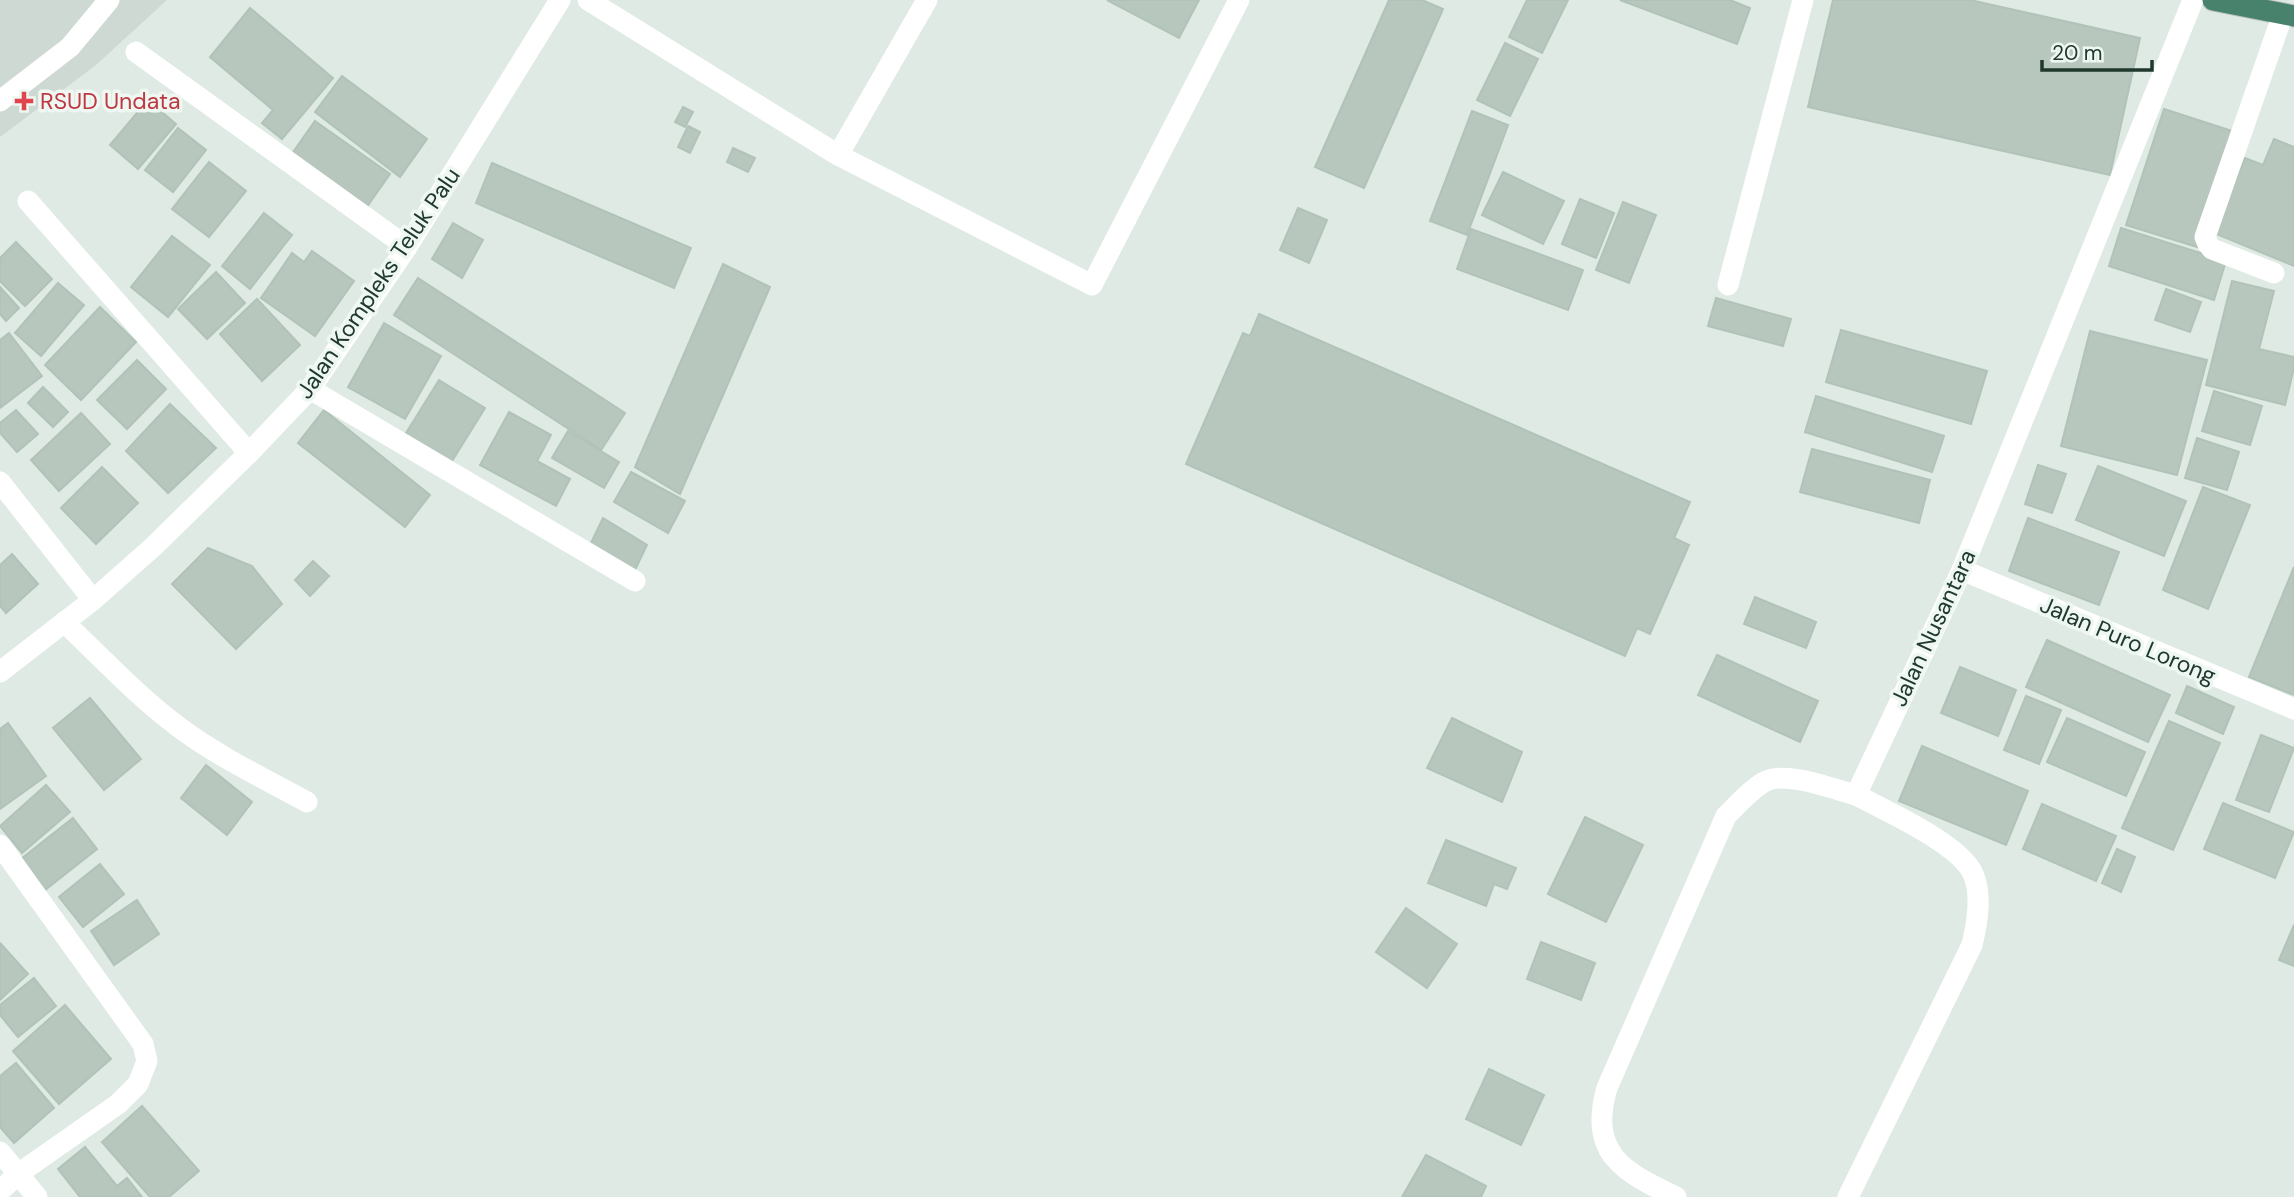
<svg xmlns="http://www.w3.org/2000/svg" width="2294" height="1197" font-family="'DM Sans',sans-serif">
  <rect width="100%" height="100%" fill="#deeae3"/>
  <!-- built -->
  <polygon fill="#cdd9d2" points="0,0 167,0 96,65 0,137"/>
  <!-- building -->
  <g fill="#b7c7be" stroke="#b1c3b9" stroke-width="2">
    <polygon points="1107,0 1199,0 1179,38"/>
    <polygon points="1389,0 1422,0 1443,9 1364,188 1315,167"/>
    <polygon points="1527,0 1568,0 1542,53 1509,37"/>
    <polygon points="1620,0 1730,0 1750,8 1737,44"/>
    <polygon points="1833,0 1970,0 2140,38 2110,175 1808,107"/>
    <polygon points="250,8 333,78 282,139 262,123 273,110 210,57"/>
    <polygon points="1505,43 1538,59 1510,116 1477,100"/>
    <polygon points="342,76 427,139 400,177 315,112"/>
    <polygon points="148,100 176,124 138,169 110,145"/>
    <polygon points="683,107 693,112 685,127 675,122"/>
    <polygon points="2164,109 2235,132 2197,247 2126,225"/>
    <polygon points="1472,111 1508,125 1467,235 1430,221"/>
    <polygon points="315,121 390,174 366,208 291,155"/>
    <polygon points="688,126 700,132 690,153 678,147"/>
    <polygon points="178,128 206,150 173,192 145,170"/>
    <polygon points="2274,139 2294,147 2294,266 2214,233 2245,158 2263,165"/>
    <polygon points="733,148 755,158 748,172 727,162"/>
    <polygon points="209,162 246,191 209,237 172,209"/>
    <polygon points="492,163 691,248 674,288 476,203"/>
    <polygon points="1503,172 1564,201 1543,244 1482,215"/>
    <polygon points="1580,199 1614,213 1596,258 1562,244"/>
    <polygon points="1623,202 1656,215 1629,283 1596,270"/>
    <polygon points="1298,208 1327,220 1309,263 1280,250"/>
    <polygon points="264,213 292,235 250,289 222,266"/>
    <polygon points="453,223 483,240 462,278 432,259"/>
    <polygon points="2121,228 2226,261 2214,300 2109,266"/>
    <polygon points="1471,229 1583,270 1568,310 1457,269"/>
    <polygon points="172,236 210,265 168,317 131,287"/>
    <polygon points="16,242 52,279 25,306 0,281 0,258"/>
    <polygon points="312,251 354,281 315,336 261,298 292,253 304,262"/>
    <polygon points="723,264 770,287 680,494 635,467"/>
    <polygon points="216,272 245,303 207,339 178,309"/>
    <polygon points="418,278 625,413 601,450 394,315"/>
    <polygon points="2232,281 2274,291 2259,349 2294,357 2294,368 2285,405 2206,385"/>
    <polygon points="58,283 84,305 41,356 15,333"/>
    <polygon points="0,287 19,308 6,321 0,314"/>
    <polygon points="2166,289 2201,302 2190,332 2155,320"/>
    <polygon points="1716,298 1791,319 1783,346 1708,326"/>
    <polygon points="257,299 300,345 262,381 220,334"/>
    <polygon points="100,307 136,342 81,400 45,365"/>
    <polygon points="1259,314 1690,502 1674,538 1689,545 1650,634 1637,628 1625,656 1186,464 1243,333 1250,336"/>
    <polygon points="384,323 441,356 405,419 348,387"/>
    <polygon points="1841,330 1987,371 1971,424 1826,382"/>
    <polygon points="2090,331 2207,360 2177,475 2061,446"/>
    <polygon points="9,333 42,376 0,408 0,340"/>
    <polygon points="137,360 166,389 127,429 97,400"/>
    <polygon points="439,380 485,408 449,466 403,438"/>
    <polygon points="43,387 68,412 53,427 28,403"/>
    <polygon points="2214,391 2262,406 2250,445 2202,431"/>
    <polygon points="1816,396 1944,436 1932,472 1805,432"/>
    <polygon points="170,404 216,448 168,493 126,451"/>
    <polygon points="16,410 38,434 17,452 0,433 0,423"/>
    <polygon points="324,410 430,495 405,527 298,443"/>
    <polygon points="509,412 551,435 537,461 570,479 556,506 480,465"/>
    <polygon points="81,413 110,444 59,491 31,460"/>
    <polygon points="568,431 619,462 604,488 552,458"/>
    <polygon points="2197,438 2239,452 2227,490 2185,478"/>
    <polygon points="1812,449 1930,480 1919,523 1800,492"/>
    <polygon points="2038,465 2066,474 2052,513 2025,504"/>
    <polygon points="2098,466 2186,501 2164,556 2076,520"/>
    <polygon points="102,467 138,503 96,544 61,508"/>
    <polygon points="631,472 685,501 668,533 614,502"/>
    <polygon points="2203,487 2250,505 2208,609 2163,590"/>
    <polygon points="603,518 647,545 634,572 590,545"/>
    <polygon points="2028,518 2119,552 2099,605 2009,571"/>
    <polygon points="208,548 252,566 282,604 236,649 172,584"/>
    <polygon points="12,554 38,584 6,613 0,606 0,565"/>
    <polygon points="313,561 329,576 310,596 295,580"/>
    <polygon points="2294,567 2294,695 2249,677"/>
    <polygon points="1755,597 1816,622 1806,648 1744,624"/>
    <polygon points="2047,640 2170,695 2148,742 2026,687"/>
    <polygon points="1717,655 1818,701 1800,742 1698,695"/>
    <polygon points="1960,667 2016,690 1998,736 1941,713"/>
    <polygon points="2187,686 2234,707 2223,734 2176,713"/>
    <polygon points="2026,696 2061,710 2039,764 2004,750"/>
    <polygon points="90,698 141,759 104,790 53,728"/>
    <polygon points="1452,718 1522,752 1502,802 1427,768"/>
    <polygon points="2067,718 2145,752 2126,796 2047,762"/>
    <polygon points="2169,721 2220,743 2173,850 2122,828"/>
    <polygon points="8,723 46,776 0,809 0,729"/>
    <polygon points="2261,735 2294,748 2269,812 2236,800"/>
    <polygon points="1922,746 2028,791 2006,845 1899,801"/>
    <polygon points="206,765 252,802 227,835 181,798"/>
    <polygon points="46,785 70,812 22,853 0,826"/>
    <polygon points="2223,803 2294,832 2275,878 2204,849"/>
    <polygon points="2042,804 2116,836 2096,881 2023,849"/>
    <polygon points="1585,817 1643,845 1606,922 1548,894"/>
    <polygon points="73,818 97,849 45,890 21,859"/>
    <polygon points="1446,840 1516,868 1507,889 1494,884 1486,906 1428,883"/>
    <polygon points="2117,849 2135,857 2121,892 2102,883"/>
    <polygon points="100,864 124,894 83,927 59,897"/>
    <polygon points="137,900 159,934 114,965 91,931"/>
    <polygon points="1406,908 1457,944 1427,988 1376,952"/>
    <polygon points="2294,925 2294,966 2279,960"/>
    <polygon points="1541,942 1595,963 1581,1000 1527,979"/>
    <polygon points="0,943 28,974 0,1000"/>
    <polygon points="34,978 56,1006 18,1037 0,1015 0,1005"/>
    <polygon points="65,1005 111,1059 59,1104 13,1051"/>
    <polygon points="16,1063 54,1108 14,1143 0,1127 0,1076"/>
    <polygon points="1489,1069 1544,1095 1521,1145 1466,1119"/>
    <polygon points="142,1106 199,1171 169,1197 150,1197 102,1142"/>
    <polygon points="85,1147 117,1186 127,1178 142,1197 80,1197 58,1169"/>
    <polygon points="1426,1155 1486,1186 1481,1197 1402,1197"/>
  </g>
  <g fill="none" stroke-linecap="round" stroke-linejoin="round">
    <defs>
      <polyline id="trunk" points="2213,0 2294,16"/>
    </defs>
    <!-- trunk casing -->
    <use href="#trunk" stroke="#bcc4c1" stroke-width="23"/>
    <!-- service -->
    <g stroke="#fff" stroke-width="21">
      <polyline points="588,0 838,155 1092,285 1239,0"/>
      <polyline points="0,101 70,47 109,0"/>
      <polyline points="838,155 927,0"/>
      <polyline points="1728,285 1803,0"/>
      <polyline points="310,389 635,581"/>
    </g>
    <!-- minor -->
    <g stroke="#fff" stroke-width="21">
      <polyline points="136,52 407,247"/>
      <polyline points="28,201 249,453"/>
      <polyline points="2274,273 2212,249 2208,244 2205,237 2283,14"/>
      <polyline points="0,482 93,600"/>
      <polyline points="1962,570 2294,709"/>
      <path d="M64 622C102 658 138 697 180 728 219 757 265 779 307 802"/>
      <polyline points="0,672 93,600 153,547 249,453 310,389 407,247 560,0"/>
      <polyline points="0,845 143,1044 147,1061 138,1084 118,1104 18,1174 0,1191"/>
      <polyline points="0,1152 37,1197"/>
      <path d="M1676 1197C1623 1172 1588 1153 1607 1088L1726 816C1738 804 1749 791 1764 782 1785 770 1833 789 1856 795"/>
      <path d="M1848 1197 1972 945C1977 924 1982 897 1974 876 1963 845 1886 811 1856 795L1962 570 2193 0"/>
    </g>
    <!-- trunk -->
    <use href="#trunk" stroke="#48826c" stroke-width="21"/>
  </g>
  <!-- markers -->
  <path fill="#e0444e" stroke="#eef7f1" stroke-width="2.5" d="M20.5 90.5h7v7h7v7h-7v7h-7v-7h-7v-7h7z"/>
  <g text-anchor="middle" stroke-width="7" stroke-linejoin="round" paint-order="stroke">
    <!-- health labels -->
    <g font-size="23" fill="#be3a42" stroke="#eef7f1" text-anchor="start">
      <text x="40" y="109">RSUD Undata</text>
    </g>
    <!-- street labels -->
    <g font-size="23" fill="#20392f" stroke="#eef7f1">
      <text transform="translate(378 283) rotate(-56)" y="8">Jalan Kompleks Teluk Palu</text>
      <text transform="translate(1933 628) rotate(-65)" y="8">Jalan Nusantara</text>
      <text transform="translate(2128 640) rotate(23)" y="8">Jalan Puro Lorong</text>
    </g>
  </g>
  <!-- scale -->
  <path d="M2042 60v10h110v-10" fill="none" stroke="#20392f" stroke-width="3.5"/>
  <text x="2052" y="60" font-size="21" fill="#20392f" stroke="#eef7f1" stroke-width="5" paint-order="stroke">20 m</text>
</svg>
